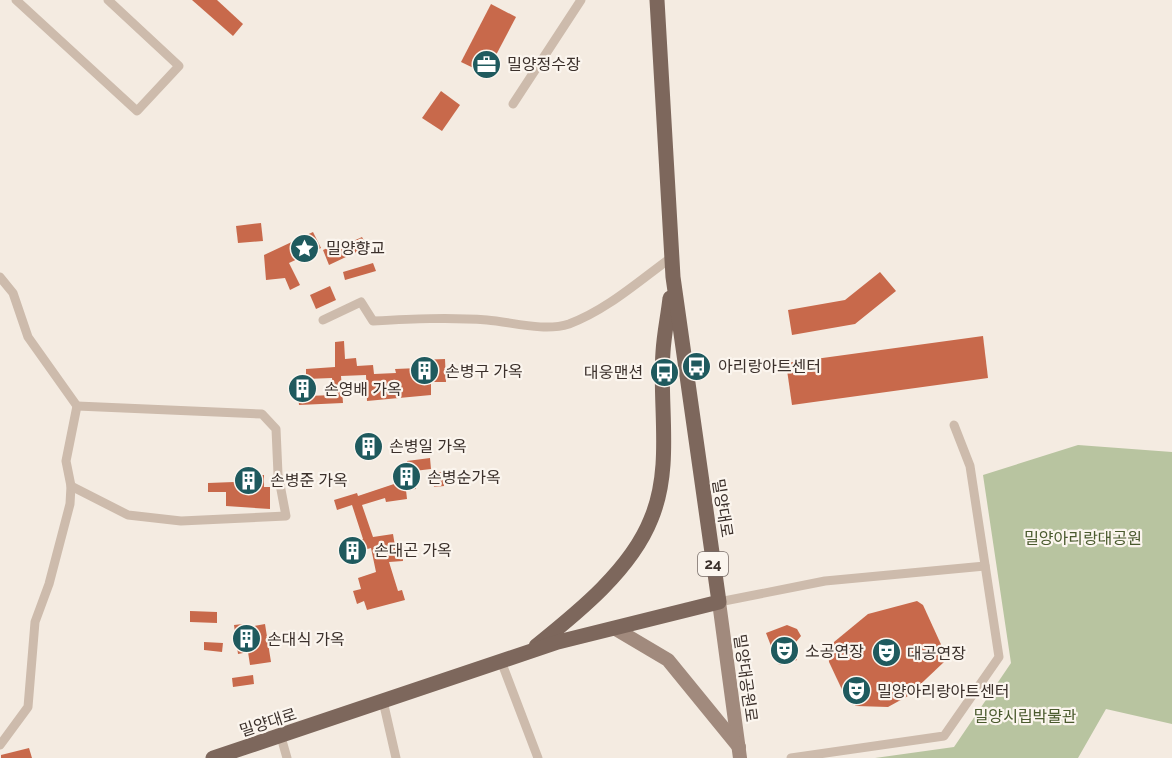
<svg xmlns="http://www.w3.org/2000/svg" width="1172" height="758" font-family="Raleway,'Noto Sans KR',sans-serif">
  <rect width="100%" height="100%" fill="#f4ebe1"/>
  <!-- green -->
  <polygon fill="#b8c4a0" points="1078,445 1172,452 1172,724 1106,709 1078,758 875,758 954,747 1011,663 983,475"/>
  <!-- building -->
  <g fill="#c8694b">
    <polygon points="192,0 217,0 243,24 233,36"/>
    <polygon points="491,4 516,17 486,74 461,62"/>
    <polygon points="441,91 460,105 442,131 422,118"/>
    <polygon points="261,223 263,241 238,243 236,226"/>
    <polygon points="313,232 321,248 289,263 300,285 290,290 285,278 266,280 264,255"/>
    <polygon points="362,237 367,247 329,265 323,250 332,246 334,250"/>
    <polygon points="373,263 376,271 345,280 343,272"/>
    <polygon points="880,272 896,291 855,324 792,335 788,310 845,300"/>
    <polygon points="330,286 336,300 316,309 310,295"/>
    <polygon points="983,336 988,378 792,405 786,363"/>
    <polygon points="344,341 345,359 356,358 357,366 373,365 374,374 396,373 395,369 419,368 419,360 445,359 446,382 431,382 431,395 367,401 366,375 341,376 343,403 299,405 297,383 308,383 308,396 333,395 332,378 306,379 306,369 335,367 335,342"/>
    <polygon points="375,437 380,446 361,455 356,446"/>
    <polygon points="430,458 431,469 414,471 416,489 406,490 407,499 386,502 385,498 362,505 373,537 393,534 395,546 401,546 403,561 389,562 398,591 402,590 405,600 367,610 364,601 357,604 353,591 361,589 358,578 376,572 371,548 353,553 354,558 345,560 342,545 363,539 352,505 337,510 334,500 357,493 358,496 397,483 396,473 408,471 407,461"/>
    <polygon points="442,472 444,486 434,487 432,473"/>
    <polygon points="264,475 264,487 270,487 270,509 226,506 226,492 208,492 208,483 234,482 234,476"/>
    <polygon points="917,601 923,605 944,651 944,662 908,696 888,707 856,706 845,696 829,662 828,651 834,642 868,614"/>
    <polygon points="190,611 217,612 217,623 190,622"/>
    <polygon points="243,624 244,628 265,624 271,662 250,665 248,652 238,654 234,625"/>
    <polygon points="787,625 797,629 801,636 796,642 797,660 782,665 778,664 766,633"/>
    <polygon points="204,642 223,643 222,652 204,650"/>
    <polygon points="253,675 254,684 233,687 232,678"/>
    <polygon points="29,748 32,758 1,758 1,755"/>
  </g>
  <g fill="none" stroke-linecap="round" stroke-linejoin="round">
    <!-- street -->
    <g stroke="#cdbbac" stroke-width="9">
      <polyline points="16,0 137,111 179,66 108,0"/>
      <polyline points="513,104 581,0"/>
      <polyline points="0,277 13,293 28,337 77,406 66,461 71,486 70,504 49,584 35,622 28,707 0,745"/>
      <path d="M323 320 361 302 373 321C411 319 449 317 487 320 512 322 544 332 569 324 607 310 640 280 672 257"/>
      <polyline points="71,486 128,515 181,521 286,516 278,474 276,429 262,414 77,406"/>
      <polyline points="719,602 825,581 985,566"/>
      <polyline points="501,661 538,758"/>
      <polyline points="383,701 396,758"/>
      <polyline points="281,737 287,758"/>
      <polyline points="791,758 944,736 999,657 970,466 954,425"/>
    </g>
    <!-- secondary -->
    <g stroke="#a18a7d" stroke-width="14">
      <polyline points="719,602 740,758"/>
      <polyline points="614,628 668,660 739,747"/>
    </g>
    <!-- primary -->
    <g stroke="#7d675c" stroke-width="15">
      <path d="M536 646C577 613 631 570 651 519 673 467 659 407 663 352 664 334 668 316 670 298"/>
      <polyline points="213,758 558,642 719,602 673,277 657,0"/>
    </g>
  </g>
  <!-- icons -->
  <defs>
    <symbol id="office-disc" viewBox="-11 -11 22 22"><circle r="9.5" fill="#1f5a5e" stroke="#fbf5ee"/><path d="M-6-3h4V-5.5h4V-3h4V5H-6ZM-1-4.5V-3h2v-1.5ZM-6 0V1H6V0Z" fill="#fff"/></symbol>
    <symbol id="sight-disc" viewBox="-11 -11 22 22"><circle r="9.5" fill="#1f5a5e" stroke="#fbf5ee"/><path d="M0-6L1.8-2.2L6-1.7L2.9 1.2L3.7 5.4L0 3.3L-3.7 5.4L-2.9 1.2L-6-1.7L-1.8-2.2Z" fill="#fff"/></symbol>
    <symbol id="bus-disc" viewBox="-11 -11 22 22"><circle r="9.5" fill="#1f5a5e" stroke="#fbf5ee"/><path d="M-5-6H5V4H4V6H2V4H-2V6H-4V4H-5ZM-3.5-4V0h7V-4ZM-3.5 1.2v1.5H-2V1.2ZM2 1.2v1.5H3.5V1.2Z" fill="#fff"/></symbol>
    <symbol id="building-disc" viewBox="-11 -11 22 22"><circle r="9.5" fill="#1f5a5e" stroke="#fbf5ee"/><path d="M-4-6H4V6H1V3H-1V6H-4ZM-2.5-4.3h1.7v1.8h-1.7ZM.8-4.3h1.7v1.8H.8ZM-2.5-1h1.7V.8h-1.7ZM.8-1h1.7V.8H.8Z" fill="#fff"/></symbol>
    <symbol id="theatre-disc" viewBox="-11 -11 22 22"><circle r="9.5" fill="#1f5a5e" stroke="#fbf5ee"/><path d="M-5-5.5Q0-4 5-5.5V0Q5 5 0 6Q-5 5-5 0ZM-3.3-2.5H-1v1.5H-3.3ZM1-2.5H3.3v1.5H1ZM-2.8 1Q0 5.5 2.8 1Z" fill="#fff"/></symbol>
  </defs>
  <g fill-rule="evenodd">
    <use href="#office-disc" x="470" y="48" width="33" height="33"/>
    <use href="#sight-disc" x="288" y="232" width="33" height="33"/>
    <use href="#bus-disc" x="680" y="350" width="33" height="33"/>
    <use href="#building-disc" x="408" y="354" width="33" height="33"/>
    <use href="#bus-disc" x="648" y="356" width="33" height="33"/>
    <use href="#building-disc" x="286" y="372" width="33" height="33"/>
    <use href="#building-disc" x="352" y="430" width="33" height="33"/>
    <use href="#building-disc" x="390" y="460" width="33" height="33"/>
    <use href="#building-disc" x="232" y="464" width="33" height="33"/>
    <use href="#building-disc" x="336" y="534" width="33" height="33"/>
    <use href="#building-disc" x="230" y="622" width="33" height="33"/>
    <use href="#theatre-disc" x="768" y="634" width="33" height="33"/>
    <use href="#theatre-disc" x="870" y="636" width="33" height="33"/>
    <use href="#theatre-disc" x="840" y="674" width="33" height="33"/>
  </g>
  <g text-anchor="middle" stroke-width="4.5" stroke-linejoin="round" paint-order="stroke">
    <!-- shield labels -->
    <rect fill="#fbf5ee" stroke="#756b66" stroke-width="1.5" x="698" y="552" width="30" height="24" rx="4.5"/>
    <g font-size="15" font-weight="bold" fill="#3b302b">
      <text x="713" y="569">24</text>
    </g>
    <!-- poi labels -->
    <g font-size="16" fill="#3b302b" stroke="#fbf5ee" text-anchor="start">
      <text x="507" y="70">밀양정수장</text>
      <text x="326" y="254">밀양향교</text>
      <text x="718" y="372">아리랑아트센터</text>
      <text x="445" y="377">손병구 가옥</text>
      <text x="643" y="378" text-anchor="end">대웅맨션</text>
      <text x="324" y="395">손영배 가옥</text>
      <text x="389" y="452">손병일 가옥</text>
      <text x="427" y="483">손병순가옥</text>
      <text x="270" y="486">손병준 가옥</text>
      <text x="374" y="556">손대곤 가옥</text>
      <text x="267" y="645">손대식 가옥</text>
      <text x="805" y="657">소공연장</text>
      <text x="907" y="659">대공연장</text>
      <text x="877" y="697">밀양아리랑아트센터</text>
    </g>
    <!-- street labels -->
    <g font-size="16" fill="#3b302b" stroke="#fbf5ee">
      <text transform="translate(723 508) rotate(81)" y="6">밀양대로</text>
      <text transform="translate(746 678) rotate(82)" y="6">밀양대공원로</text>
      <text transform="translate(268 722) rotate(-18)" y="6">밀양대로</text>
    </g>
    <!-- park labels -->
    <g font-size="16" fill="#4a5a2e" stroke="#fbf5ee">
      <text x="1083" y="544">밀양아리랑대공원</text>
      <text x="1025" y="722">밀양시립박물관</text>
    </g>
  </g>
</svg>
